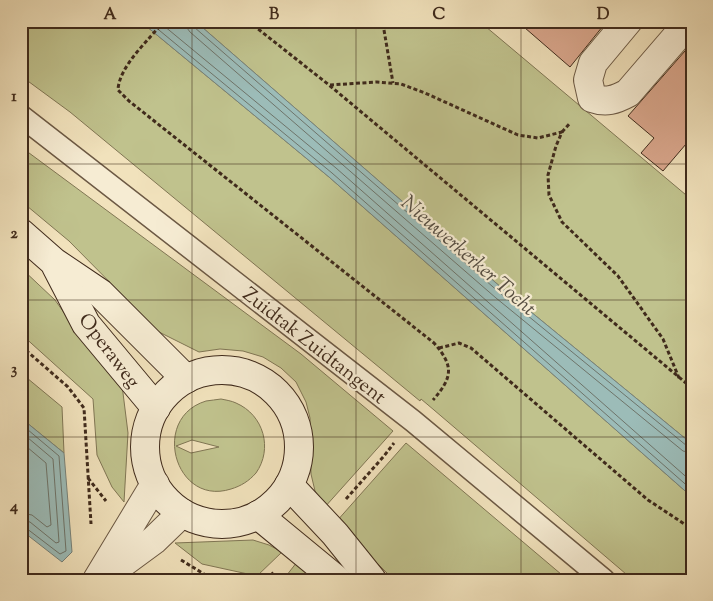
<svg xmlns="http://www.w3.org/2000/svg" width="713" height="601" font-family="'Sorts Mill Goudy',serif">
  <rect width="100%" height="100%" fill="#f1e2bc"/>
  <filter id="stains"><feTurbulence type="fractalNoise" baseFrequency=".004" numOctaves="4"/><feColorMatrix values="0 0 0 0 .2 0 0 0 0 .09 0 0 0 0 .02 0 0 0 .5 -.17"/></filter>
  <radialGradient id="worn" r=".72"><stop offset=".6" stop-color="#630" stop-opacity="0"/><stop offset="1" stop-color="#630" stop-opacity=".3"/></radialGradient>
  <!-- green -->
  <g fill="#c0c28d" stroke="#807654" fill-rule="evenodd">
    <polygon points="21,21 140,21 329,177 692,497 692,580 633,580 434,410 421,399 420,401 70,112 21,76"/>
    <polygon points="195,21 479,21 692,200 692,444 503,289"/>
    <polygon points="21,147 301,354 393,431 324,508 315,491 311,474 310,418 306,402 296,382 281,368 263,357 243,351 220,349 199,352 159,332 69,241 21,201"/>
    <polygon points="21,268 55,300 77,331 122,385 128,433 124,502 112,487 97,455 93,399 21,334"/>
    <polygon points="21,373 62,407 64,453 21,418"/>
    <path d="M221 399C226 400 232 401 236 403 264 415 273 449 256 473 249 481 241 486 231 489 175 507 150 418 206 401 211 400 216 400 221 399ZM192 440 219 447 191 453 176 446Z"/>
    <polygon points="406,443 568,580 394,580 336,522"/>
    <polygon points="253,540 269,545 282,552 257,576 202,564 175,543"/>
    <polygon points="297,562 318,580 283,580"/>
  </g>
  <!-- water -->
  <g fill="#9cbcb8" stroke="#77827a">
    <polygon points="140,21 195,21 503,289 692,444 692,497 329,177"/>
    <polygon points="21,418 64,453 72,552 62,562 21,530"/>
  </g>
  <g fill="none" stroke-linecap="round" stroke-linejoin="round">
    <!-- shore -->
    <g stroke="#6e746a" stroke-width="1">
      <polyline points="148,21 332,173 692,490"/>
      <polyline points="158,21 336,168 692,482"/>
      <polyline points="186,21 187,28 190,32 496,298 683,451 692,453"/>
      <polyline points="192,21 194,27 500,293 687,446 692,447"/>
      <polyline points="21,424 59,456 66,551 60,554 26,528 21,526"/>
      <polyline points="21,432 53,459 59,542 56,543 30,522 21,520"/>
      <polyline points="21,442 46,463 51,525 47,527 32,515 21,513"/>
    </g>
  </g>
  <!-- building -->
  <g fill="#daa78d" stroke="#402b1c">
    <polygon points="517,21 607,21 570,67"/>
    <polygon points="692,43 692,137 663,171 641,153 654,138 628,116"/>
  </g>
  <g fill="none" stroke-linecap="round" stroke-linejoin="round">
    <defs>
      <polyline id="lane" points="21,116 413,421 604,580"/>
      <g id="street">
        <path d="M628 21 593 63 588 80 592 98C606 103 615 100 628 93L690 21"/>
        <polyline points="105,576 154,540 182,513"/>
        <polyline points="97,580 155,484"/>
      </g>
      <g id="secondary">
        <polyline points="21,233 54,262 100,293 186,379"/>
        <polyline points="56,266 86,324 156,408"/>
        <circle cx="222" cy="447" r="77"/>
        <polyline points="289,485 335,534 372,580"/>
        <polyline points="258,515 337,580"/>
      </g>
    </defs>
    <!-- lane casing -->
    <use href="#lane" stroke="#6c5944" stroke-width="24"/>
    <!-- street casing -->
    <use href="#street" stroke="#6c5944" stroke-width="30"/>
    <!-- secondary casing -->
    <use href="#secondary" stroke="#402b1c" stroke-width="30"/>
    <!-- path -->
    <g stroke="#402b1c" stroke-width="3" stroke-dasharray="4 2.5" stroke-linecap="butt">
      <path d="M164 21C149 40 119 66 118 90L129 101 434 343C454 366 453 377 433 400"/>
      <polyline points="248,21 329,85 692,388"/>
      <polyline points="384,30 393,83"/>
      <polyline points="330,85 377,82 401,84 425,93 518,135 538,138 562,132 556,146 548,175 549,195 562,222 618,276 663,339 679,378"/>
      <polyline points="562,132 570,123"/>
      <polyline points="21,346 68,387 84,408 91,524"/>
      <polyline points="439,348 459,343 471,348 648,500 692,529"/>
      <polyline points="88,478 106,501"/>
      <polyline points="346,499 384,456 394,443"/>
      <polyline points="181,560 204,574"/>
      <path d="M161 578C180 576 220 570 237 580"/>
      <polyline points="266,580 275,571"/>
    </g>
    <!-- lane -->
    <use href="#lane" stroke="#f6ecd3" stroke-width="21"/>
    <!-- street -->
    <use href="#street" stroke="#f6ecd3" stroke-width="28"/>
    <!-- secondary -->
    <use href="#secondary" stroke="#f6ecd3" stroke-width="28"/>
  </g>
  <!-- grid -->
  <path fill="none" stroke="#402b1c" stroke-width="1" stroke-opacity="0.55" d="M192 21V580M356 21V580M521 21V580M21 164H692M21 300H692M21 437H692"/>
  <g text-anchor="middle" stroke-width="4.5" stroke-linejoin="round" paint-order="stroke">
    <!-- street labels -->
    <g font-size="20" fill="#402b1c" stroke="#f6ecd3">
      <text transform="translate(315 345) rotate(38)" y="7">Zuidtak Zuidtangent</text>
      <text transform="translate(110 350) rotate(53)" y="7">Operaweg</text>
    </g>
    <!-- water labels -->
    <g font-size="21" font-style="italic" fill="#574f43" stroke="#f6ecd3">
      <text transform="translate(469 255) rotate(41)" y="7">Nieuwerkerker Tocht</text>
    </g>
  </g>
  <!-- margin -->
  <rect width="713" height="601" fill="none" stroke="#f1e2bc" stroke-width="55"/>
  <rect x="28" y="28" width="658" height="546" fill="none" stroke="#402b1c" stroke-width="2"/>
  <g font-size="16" text-anchor="middle" font-weight="bold" fill="#402b1c">
    <text x="110" y="19">A</text>
    <text x="274" y="19">B</text>
    <text x="439" y="19">C</text>
    <text x="603" y="19">D</text>
    <text x="14" y="101">1</text>
    <text x="14" y="238">2</text>
    <text x="14" y="374">3</text>
    <text x="14" y="511">4</text>
  </g>
  <rect width="100%" height="100%" filter="url(#stains)"/>
  <rect width="100%" height="100%" fill="url(#worn)"/>
</svg>
